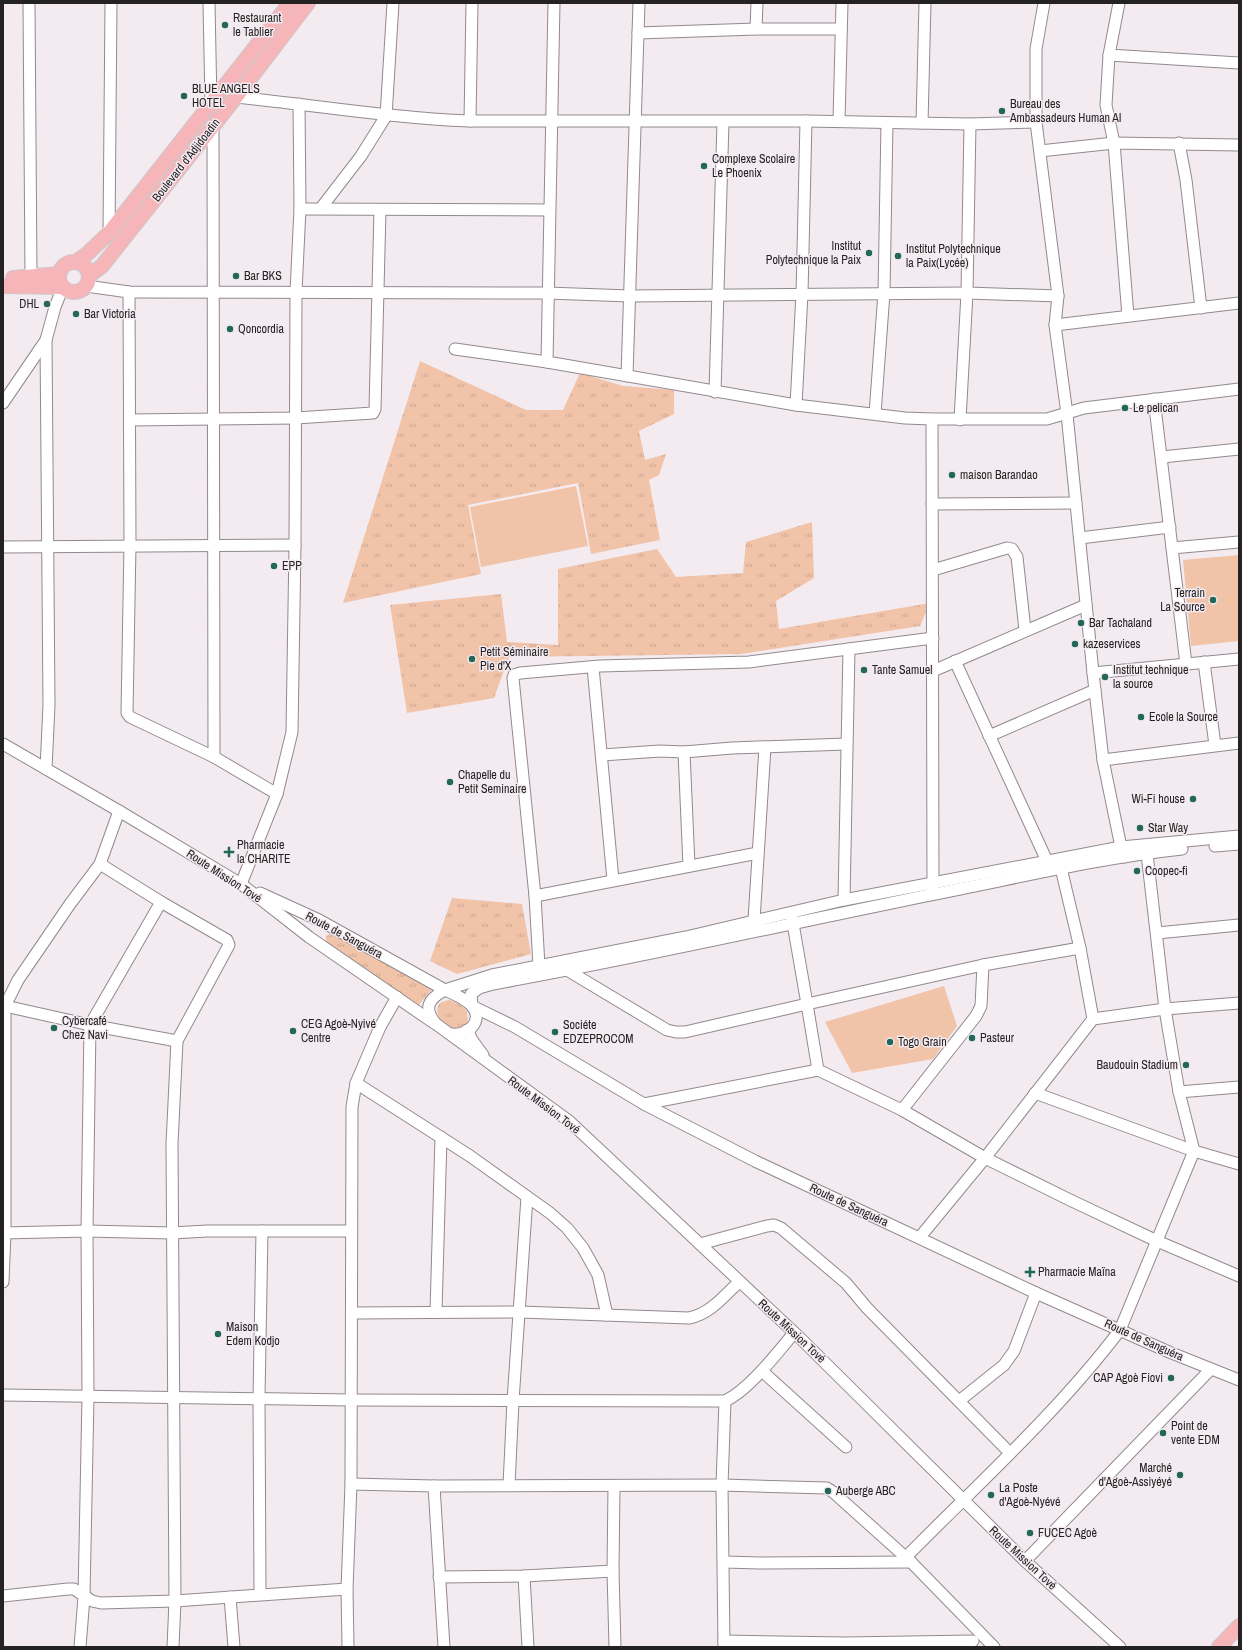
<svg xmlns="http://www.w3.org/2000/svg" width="1242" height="1650" font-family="'Archivo Narrow',sans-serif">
  <defs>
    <pattern id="grass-tufts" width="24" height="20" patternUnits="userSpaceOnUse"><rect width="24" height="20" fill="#f1c3a9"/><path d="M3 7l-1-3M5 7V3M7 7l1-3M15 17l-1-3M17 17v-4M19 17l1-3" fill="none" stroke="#cea791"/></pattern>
  </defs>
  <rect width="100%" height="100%" fill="#f4ebf0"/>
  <!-- grass -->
  <g fill="url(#grass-tufts)">
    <polygon points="420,361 526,410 563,410 580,373 623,386 674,390 674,414 639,431 645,460 666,454 659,475 649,480 660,540 591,554 578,483 468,505 481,574 343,603"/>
    <polygon points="812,522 814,578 776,601 779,629 930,603 920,626 741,654 509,657 494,698 407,713 390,605 501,594 507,642 558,645 558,569 657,549 676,577 743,573 746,542"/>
    <polygon points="452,898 522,904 531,954 457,974 430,961"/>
    <polygon points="330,934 333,935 432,989 419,1005 326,942 326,936"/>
    <path d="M450 1000 460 1004 467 1011 468 1022C452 1045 419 1003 450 1000Z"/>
  </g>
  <!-- pitch -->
  <g fill="#f1c3a9">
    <polygon points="576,486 588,546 481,567 470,507"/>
    <polygon points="1239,555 1239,641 1191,646 1183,560"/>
    <polygon points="944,986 957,1026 933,1059 852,1073 825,1022"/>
  </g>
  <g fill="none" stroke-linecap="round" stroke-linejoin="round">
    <defs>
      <g id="minor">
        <polyline points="29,3 31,277"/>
        <polyline points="209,3 211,105"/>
        <polyline points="554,3 547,362 796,405 905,418 932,419 1047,419 1084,408 1239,389"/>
        <polyline points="1044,3 1036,49 1036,122 1058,296 1055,325 1067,414 1093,673 1103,760 1121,847 1125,857"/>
        <polyline points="1119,3 1109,55 1106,105 1114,143 1128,316"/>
        <polyline points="756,29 757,3"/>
        <polyline points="638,33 756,29 841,29"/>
        <polyline points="1109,55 1239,63"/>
        <path d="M236 97C314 105 392 118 470 121H806L970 124 1036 122"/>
        <polyline points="470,121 472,3"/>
        <polyline points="839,121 842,3"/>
        <polyline points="922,123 925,3"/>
        <polyline points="213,125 214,757"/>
        <polyline points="1179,143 1186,180 1201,308"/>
        <polyline points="1040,151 1114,143 1239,145"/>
        <polyline points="321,208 361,156 386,116 393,3"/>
        <polyline points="300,209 549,210"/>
        <polyline points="109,233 111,3"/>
        <polyline points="86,286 129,292 547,293 630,296 967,293 1058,296"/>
        <polyline points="129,292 130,545 127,713 130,717 214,757 277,794"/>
        <polyline points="1055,325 1239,303"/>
        <polyline points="46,340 49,705 46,769"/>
        <polyline points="455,349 547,362"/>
        <polyline points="627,376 639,3"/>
        <polyline points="715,392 723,122"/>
        <polyline points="1154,399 1186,664"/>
        <polyline points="3,403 46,340 55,307 63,287"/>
        <polyline points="796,405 802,294 806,121"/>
        <polyline points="875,414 884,293 887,123"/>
        <polyline points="932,419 933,891"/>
        <polyline points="130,420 296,418 373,413 375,409 380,210"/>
        <polyline points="960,420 967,293 970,124"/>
        <polyline points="1162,457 1239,449"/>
        <polyline points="932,504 1076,503"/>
        <polyline points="1080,538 1170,527"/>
        <polyline points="3,547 295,545"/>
        <polyline points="1172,548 1239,542"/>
        <polyline points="933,570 1007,548 1012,549 1017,557 1025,630"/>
        <polyline points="955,661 1047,861"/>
        <polyline points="1204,662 1215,745"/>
        <polyline points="593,667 613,880"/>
        <polyline points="933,671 1086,605"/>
        <polyline points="1093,673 1239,659"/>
        <polyline points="989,736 1095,690"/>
        <polyline points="3,744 119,811 241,884 309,937 434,1023"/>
        <polyline points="684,752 689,866"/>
        <polyline points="602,755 660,751 684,752 732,748 846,744"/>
        <polyline points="1103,760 1239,743"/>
        <polyline points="1215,846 1239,844"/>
        <polyline points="1061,868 1080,948 1093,1019"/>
        <polyline points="241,884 277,794 292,732 295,545 296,292 300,209 299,104"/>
        <polyline points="260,893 319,920 445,990"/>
        <polyline points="535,896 758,853"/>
        <polyline points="844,900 849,649"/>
        <polyline points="161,902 227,940 229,945 177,1041"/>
        <polyline points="792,918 807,1004 983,965 1080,948"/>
        <polyline points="754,920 765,747"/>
        <polyline points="1157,933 1239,925"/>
        <polyline points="539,966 535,896 513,678 514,675 520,673 600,666 749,662 933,638"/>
        <polyline points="567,970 667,1030 676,1032 685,1032 807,1004 818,1070"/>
        <polyline points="445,990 492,975 686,937 844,900 1121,847 1239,836"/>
        <polyline points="5,1006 90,1025 177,1041 172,1144 175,1601 173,1647"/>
        <polyline points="472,1006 515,1027 644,1104 755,1161 1036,1293 1169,1352 1239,1380"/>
        <path d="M472 1006 471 994 479 988 493 984C649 956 804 920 960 889 1034 874 1107 857 1182 849"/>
        <polyline points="470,1030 467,1030 472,1040 483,1055"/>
        <path d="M448 1033C466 1039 485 1021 472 1006 465 998 454 994 445 990 428 999 423 1008 436 1024L569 1121 800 1338 1025 1561 1120 1647"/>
        <polyline points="356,1083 470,1156 550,1213 567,1228 583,1248 598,1275 607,1315"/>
        <polyline points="1179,1092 1239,1087"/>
        <polyline points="1035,1093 1194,1151 1239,1164"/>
        <polyline points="644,1104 818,1070 902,1110 985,1158 1070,1200 1157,1241 1239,1276"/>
        <polyline points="902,1110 976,1016 981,1006 983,965"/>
        <polyline points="3,1233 87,1231 172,1233 207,1231 351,1231"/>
        <polyline points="920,1237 985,1158 1093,1019 1165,1009 1239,1003"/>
        <polyline points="700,1244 767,1226 774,1225 781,1228 846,1283 867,1308 1010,1453"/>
        <polyline points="3,1282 5,1233 5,1006 18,980 70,904 100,864 119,811"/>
        <polyline points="436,1312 441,1137"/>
        <path d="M352 1313 520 1312 689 1318C710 1314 724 1296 739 1282"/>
        <polyline points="762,1371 846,1447"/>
        <path d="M3 1395 351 1400 725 1401C749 1390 777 1353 794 1333"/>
        <polyline points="959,1401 1004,1365 1014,1351 1036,1293"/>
        <polyline points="351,1484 434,1486 722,1485 827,1488 833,1492 911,1562 994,1647"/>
        <polyline points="509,1485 513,1401 527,1197"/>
        <polyline points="434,1486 444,1647"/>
        <polyline points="614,1486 613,1571 615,1647"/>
        <path d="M906 1557C979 1483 1057 1413 1120 1330L1194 1151 1179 1092 1165 1009 1147 854"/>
        <polyline points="1025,1561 1211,1369"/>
        <polyline points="724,1562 760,1563 911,1562"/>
        <polyline points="524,1576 528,1647"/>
        <polyline points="439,1577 524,1576 613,1571"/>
        <polyline points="260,1594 259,1398 262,1231"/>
        <polyline points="3,1596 68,1589 74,1589 92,1601 101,1603 175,1601 347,1589"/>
        <polyline points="230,1597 234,1647"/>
        <polyline points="724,1641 845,1643 973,1641"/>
        <polyline points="80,1647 84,1597 88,1397 87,1231 90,1025 161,902 100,864"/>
        <polyline points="348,1647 347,1589 351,1484 352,1107 356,1083 380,1027 397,997"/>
        <polyline points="724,1647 722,1485 725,1401"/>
      </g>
      <g id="major">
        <circle cx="74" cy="277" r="15"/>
        <polyline points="76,262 87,254 109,233 290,3"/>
        <polyline points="90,275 102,266 236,97 308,3"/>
        <polyline points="13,278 59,274"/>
        <polyline points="3,286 62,287"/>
        <polyline points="1219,1647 1239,1626"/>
      </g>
    </defs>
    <!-- minor casing -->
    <use href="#minor" stroke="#92898e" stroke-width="13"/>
    <!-- major casing -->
    <use href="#major" stroke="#cbcaca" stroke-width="16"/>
    <!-- minor -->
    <use href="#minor" stroke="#fff" stroke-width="11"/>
    <!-- major -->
    <use href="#major" stroke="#f6b5b9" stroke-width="14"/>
  </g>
  <!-- markers -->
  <g fill="#236759" stroke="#f4ebf0" stroke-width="1.5">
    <circle cx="225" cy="25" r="4"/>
    <circle cx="184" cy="96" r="4"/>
    <circle cx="1002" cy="111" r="4"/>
    <circle cx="704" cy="166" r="4"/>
    <circle cx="869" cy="253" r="4"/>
    <circle cx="898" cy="256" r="4"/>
    <circle cx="236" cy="276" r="4"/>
    <circle cx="47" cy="304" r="4"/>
    <circle cx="76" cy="314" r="4"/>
    <circle cx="230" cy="329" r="4"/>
    <circle cx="1125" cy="408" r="4"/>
    <circle cx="952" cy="475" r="4"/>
    <circle cx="274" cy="566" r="4"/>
    <circle cx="1213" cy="600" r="4"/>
    <circle cx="1081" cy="623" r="4"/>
    <circle cx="1075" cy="644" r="4"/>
    <circle cx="472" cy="659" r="4"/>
    <circle cx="864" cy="670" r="4"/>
    <circle cx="1105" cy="677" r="4"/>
    <circle cx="1141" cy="717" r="4"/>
    <circle cx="450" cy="782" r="4"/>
    <circle cx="1193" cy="799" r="4"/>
    <circle cx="1140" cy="828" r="4"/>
    <path d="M227 846h4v4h4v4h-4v4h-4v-4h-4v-4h4z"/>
    <circle cx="1137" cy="871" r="4"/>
    <circle cx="54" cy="1028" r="4"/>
    <circle cx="293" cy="1031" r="4"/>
    <circle cx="555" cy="1032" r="4"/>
    <circle cx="972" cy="1038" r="4"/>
    <circle cx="890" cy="1042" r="4"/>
    <circle cx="1186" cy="1065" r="4"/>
    <path d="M1028 1266h4v4h4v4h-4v4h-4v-4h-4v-4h4z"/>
    <circle cx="218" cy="1334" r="4"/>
    <circle cx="1171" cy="1378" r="4"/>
    <circle cx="1163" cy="1433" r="4"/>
    <circle cx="1180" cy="1475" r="4"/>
    <circle cx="828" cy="1491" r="4"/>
    <circle cx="991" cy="1495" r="4"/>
    <circle cx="1030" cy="1533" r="4"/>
  </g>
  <g text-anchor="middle" stroke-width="3" stroke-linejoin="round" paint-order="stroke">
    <!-- poi labels -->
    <g font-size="12" fill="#252224" stroke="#f4ebf0" text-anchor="start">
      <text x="233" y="22">Restaurant<tspan x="233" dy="14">le Tablier</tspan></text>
      <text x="192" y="93">BLUE ANGELS<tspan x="192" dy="14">HOTEL</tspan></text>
      <text x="1010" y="108">Bureau des<tspan x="1010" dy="14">Ambassadeurs Human AI</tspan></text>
      <text x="712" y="163">Complexe Scolaire<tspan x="712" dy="14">Le Phoenix</tspan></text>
      <text x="861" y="250" text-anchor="end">Institut<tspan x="861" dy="14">Polytechnique la Paix</tspan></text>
      <text x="906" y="253">Institut Polytechnique<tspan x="906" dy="14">la Paix(Lycée)</tspan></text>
      <text x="244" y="280">Bar BKS</text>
      <text x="39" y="308" text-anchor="end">DHL</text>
      <text x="84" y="318">Bar Victoria</text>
      <text x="238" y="333">Qoncordia</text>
      <text x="1133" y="412">Le pelican</text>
      <text x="960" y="479">maison Barandao</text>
      <text x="282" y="570">EPP</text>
      <text x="1205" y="597" text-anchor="end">Terrain<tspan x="1205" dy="14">La Source</tspan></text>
      <text x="1089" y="627">Bar Tachaland</text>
      <text x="1083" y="648">kazeservices</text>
      <text x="480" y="656">Petit Séminaire<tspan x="480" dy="14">Pie d'X</tspan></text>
      <text x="872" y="674">Tante Samuel</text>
      <text x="1113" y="674">Institut technique<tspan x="1113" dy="14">la source</tspan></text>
      <text x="1149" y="721">Ecole la Source</text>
      <text x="458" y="779">Chapelle du<tspan x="458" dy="14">Petit Seminaire</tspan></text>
      <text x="1185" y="803" text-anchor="end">Wi-Fi house</text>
      <text x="1148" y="832">Star Way</text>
      <text x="237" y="849">Pharmacie<tspan x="237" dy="14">la CHARITE</tspan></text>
      <text x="1145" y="875">Coopec-fi</text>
      <text x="62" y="1025">Cybercafé<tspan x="62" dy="14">Chez Navi</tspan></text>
      <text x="301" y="1028">CEG Agoè-Nyivé<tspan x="301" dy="14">Centre</tspan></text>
      <text x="563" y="1029">Sociéte<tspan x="563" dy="14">EDZEPROCOM</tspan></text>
      <text x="980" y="1042">Pasteur</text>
      <text x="898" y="1046">Togo Grain</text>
      <text x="1178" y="1069" text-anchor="end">Baudouin Stadium</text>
      <text x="1038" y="1276">Pharmacie Maïna</text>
      <text x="226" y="1331">Maison<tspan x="226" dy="14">Edem Kodjo</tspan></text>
      <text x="1163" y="1382" text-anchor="end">CAP Agoè Fiovi</text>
      <text x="1171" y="1430">Point de<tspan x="1171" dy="14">vente EDM</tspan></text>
      <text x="1172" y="1472" text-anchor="end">Marché<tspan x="1172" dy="14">d'Agoè-Assiyéyé</tspan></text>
      <text x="999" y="1492">La Poste<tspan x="999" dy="14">d'Agoè-Nyévé</tspan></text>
      <text x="836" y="1495">Auberge ABC</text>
      <text x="1038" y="1537">FUCEC Agoè</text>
    </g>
    <!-- street labels -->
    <g font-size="12" fill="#252224" stroke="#f4ebf0">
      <text transform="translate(186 160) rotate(-52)" y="4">Boulevard d'Adjidoadin</text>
      <text transform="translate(224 876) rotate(33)" y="4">Route Mission Tové</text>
      <text transform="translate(344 935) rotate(28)" y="4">Route de Sanguéra</text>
      <text transform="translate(544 1105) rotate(37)" y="4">Route Mission Tové</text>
      <text transform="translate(849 1205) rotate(25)" y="4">Route de Sanguéra</text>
      <text transform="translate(792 1331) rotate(43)" y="4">Route Mission Tové</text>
      <text transform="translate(1144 1340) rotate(24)" y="4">Route de Sanguéra</text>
      <text transform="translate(1023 1558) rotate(43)" y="4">Route Mission Tové</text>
    </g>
  </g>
  <!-- border -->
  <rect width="1242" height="1650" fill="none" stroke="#252224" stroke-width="8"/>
</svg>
